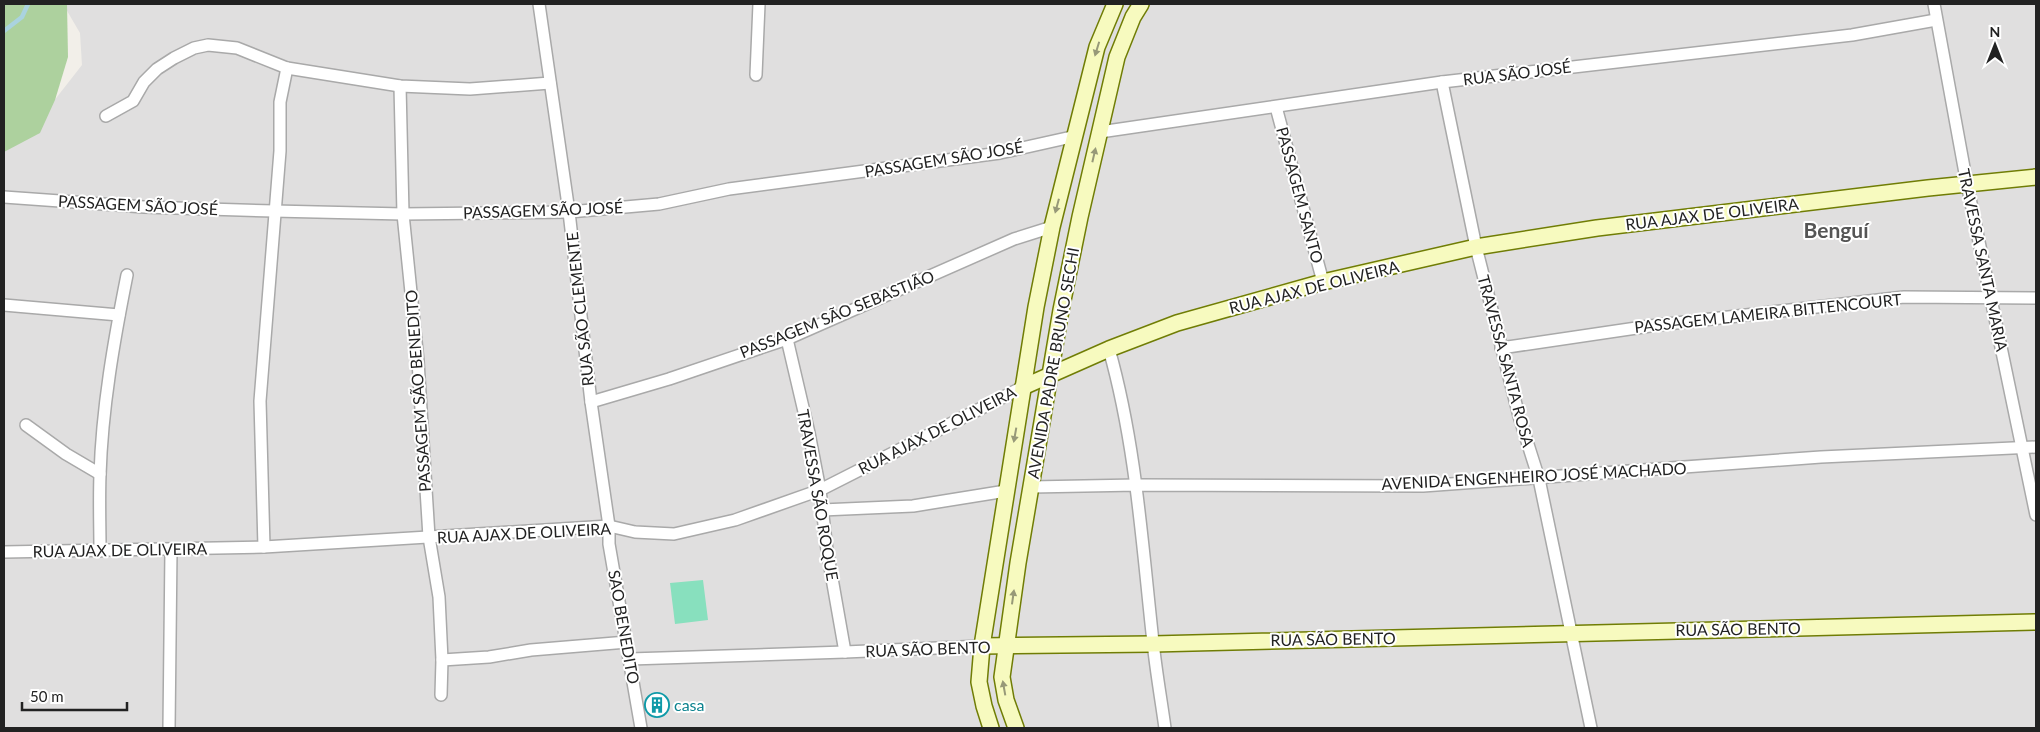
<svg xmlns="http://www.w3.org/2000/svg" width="2040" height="732" font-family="Lato,sans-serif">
  <rect width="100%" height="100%" fill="#f2efe9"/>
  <!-- residential -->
  <polygon fill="#e0dfdf" points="63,4 2036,4 2036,728 4,728 4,138 28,134 82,65 80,33"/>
  <!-- forest -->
  <polygon fill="#add19e" points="4,4 67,4 68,57 55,100 40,133 4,152"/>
  <!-- pitch -->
  <polygon fill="#88e0be" points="703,580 708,620 675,624 670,583"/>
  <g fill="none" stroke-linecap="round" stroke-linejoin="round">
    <!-- stream -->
    <polyline stroke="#aad3df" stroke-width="4.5" points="4,31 22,17 28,4"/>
    <defs>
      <g id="street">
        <polyline points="539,4 569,212 591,402 609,526 609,544 641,728"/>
        <polyline points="1934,4 1967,184 2036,515"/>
        <polyline points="756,75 759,4"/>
        <polyline points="1442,82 1476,247 1519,416 1539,479 1591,728"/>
        <polyline points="400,86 403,214 418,361 429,537 439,597 442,660 441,695"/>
        <polyline points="1276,107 1323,282"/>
        <polyline points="106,116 133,101 144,82 157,69 174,58 194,48 208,45 237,48 287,68 400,86 470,89 550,83"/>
        <polyline points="1100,132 1442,82 1852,35 1936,20"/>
        <polyline points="4,197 144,207 274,211 403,214 569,212 659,204 729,189 1000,153 1076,136"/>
        <polyline points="4,305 119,315"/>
        <polyline points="787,339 809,433 820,490 827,550 845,652"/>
        <polyline points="1501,348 1650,326 1904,297 2036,298"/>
        <path d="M1109 349C1136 445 1142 543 1153 642 1156 671 1161 699 1165 728"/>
        <polyline points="591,402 669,379 787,339 1014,239 1052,227"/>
        <polyline points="26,425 66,454 100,474"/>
        <polyline points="1031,487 1137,485 1423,486 1821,457 2036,447"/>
        <polyline points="822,510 913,506 1006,491"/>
        <polyline points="264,547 260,401 280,151 280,102 287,68"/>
        <path d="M100 551C100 526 99 500 100 475 102 408 114 340 127 275"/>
        <polyline points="4,552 264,547 609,526 635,532 674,534 735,520 820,490 1023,387"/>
        <polyline points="630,659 845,652 982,646"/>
        <polyline points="442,660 489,657 531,650 627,642"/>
        <polyline points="169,728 171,550"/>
      </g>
      <g id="secondary">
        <polyline points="1023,387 1109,349 1177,323 1323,282 1476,247 1597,228 1928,188 2036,177"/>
        <polyline points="982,646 1153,644 2036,622"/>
        <polyline points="991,728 984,706 979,682 982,646 1036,307 1052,227 1097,47 1115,4"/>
        <polyline points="1016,728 1006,700 1002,677 1018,563 1061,310 1080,217 1117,57 1133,17 1141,4"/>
      </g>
    </defs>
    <!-- street casing -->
    <use href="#street" stroke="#a9a9a9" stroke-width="14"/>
    <!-- secondary casing -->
    <use href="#secondary" stroke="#707d05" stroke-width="18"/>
    <!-- street -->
    <use href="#street" stroke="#fff" stroke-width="11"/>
    <!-- secondary -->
    <use href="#secondary" stroke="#f7fabf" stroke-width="15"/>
  </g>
  <!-- one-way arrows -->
  <defs><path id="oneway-solid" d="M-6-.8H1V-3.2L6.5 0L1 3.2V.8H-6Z" transform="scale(1.25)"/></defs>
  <g fill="#979978">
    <use href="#oneway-solid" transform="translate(1097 49) rotate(107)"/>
    <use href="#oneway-solid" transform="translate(1094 155) rotate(-77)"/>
    <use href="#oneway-solid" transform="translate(1057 206) rotate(105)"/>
    <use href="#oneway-solid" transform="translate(1015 435) rotate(100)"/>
    <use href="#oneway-solid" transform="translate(1013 597) rotate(-82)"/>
    <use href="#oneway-solid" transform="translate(1004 688) rotate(-100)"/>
  </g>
  <!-- icons -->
  <defs>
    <symbol id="building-ring" viewBox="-11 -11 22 22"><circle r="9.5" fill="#fff" stroke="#0f9aa8" stroke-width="1.5"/><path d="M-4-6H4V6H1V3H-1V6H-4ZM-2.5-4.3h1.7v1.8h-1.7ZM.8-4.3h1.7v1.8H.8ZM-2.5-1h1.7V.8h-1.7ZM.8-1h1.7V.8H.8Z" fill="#0f9aa8"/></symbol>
  </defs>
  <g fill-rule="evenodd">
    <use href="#building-ring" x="643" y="691" width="28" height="28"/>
  </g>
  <g text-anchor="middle" stroke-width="4" stroke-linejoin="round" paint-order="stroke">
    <!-- street labels -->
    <g font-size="16" fill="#222" stroke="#fff">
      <text transform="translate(1517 73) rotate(-7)" y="6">RUA SÃO JOSÉ</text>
      <text transform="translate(944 159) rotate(-9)" y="6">PASSAGEM SÃO JOSÉ</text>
      <text transform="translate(1300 195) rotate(75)" y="6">PASSAGEM SANTO</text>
      <text transform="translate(138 205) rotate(3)" y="6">PASSAGEM SÃO JOSÉ</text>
      <text transform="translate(543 210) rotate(-2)" y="6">PASSAGEM SÃO JOSÉ</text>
      <text transform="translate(1712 214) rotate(-7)" y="6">RUA AJAX DE OLIVEIRA</text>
      <text transform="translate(1983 260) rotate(78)" y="6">TRAVESSA SANTA MARIA</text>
      <text transform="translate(1314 287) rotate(-14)" y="6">RUA AJAX DE OLIVEIRA</text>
      <text transform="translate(580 309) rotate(-96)" y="6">RUA SÃO CLEMENTE</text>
      <text transform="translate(1768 313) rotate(-6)" y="6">PASSAGEM LAMEIRA BITTENCOURT</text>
      <text transform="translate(837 314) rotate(-22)" y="6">PASSAGEM SÃO SEBASTIÃO</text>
      <text transform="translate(1506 361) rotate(75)" y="6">TRAVESSA SANTA ROSA</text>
      <text transform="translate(1053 363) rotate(-80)" y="6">AVENIDA PADRE BRUNO SECHI</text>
      <text transform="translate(418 391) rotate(-94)" y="6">PASSAGEM SÃO BENEDITO</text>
      <text transform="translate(937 430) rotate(-27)" y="6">RUA AJAX DE OLIVEIRA</text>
      <text transform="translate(1534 476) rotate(-3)" y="6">AVENIDA ENGENHEIRO JOSÉ MACHADO</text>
      <text transform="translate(818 495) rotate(80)" y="6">TRAVESSA SÃO ROQUE</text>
      <text transform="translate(524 533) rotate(-3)" y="6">RUA AJAX DE OLIVEIRA</text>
      <text transform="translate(120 550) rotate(-1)" y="6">RUA AJAX DE OLIVEIRA</text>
      <text transform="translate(624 627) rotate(80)" y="6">SAO BENEDITO</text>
      <text transform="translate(1738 629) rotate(-1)" y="6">RUA SÃO BENTO</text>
      <text transform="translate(1333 639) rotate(-1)" y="6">RUA SÃO BENTO</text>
      <text transform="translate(928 649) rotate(-2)" y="6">RUA SÃO BENTO</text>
    </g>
    <!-- culture labels -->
    <g font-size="16" fill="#0d838f" stroke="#fff" text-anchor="start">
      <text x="674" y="711">casa</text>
    </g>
    <!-- district labels -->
    <g font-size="21" font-weight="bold" fill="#555" stroke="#fff">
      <text x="1836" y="238">Benguí</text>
    </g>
  </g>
  <!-- border -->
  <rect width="2040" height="732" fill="none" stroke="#222222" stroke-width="10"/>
  <!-- north arrow -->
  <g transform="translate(1995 45)" stroke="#ffffff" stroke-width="4" paint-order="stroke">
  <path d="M0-4L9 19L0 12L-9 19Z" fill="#222222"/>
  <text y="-8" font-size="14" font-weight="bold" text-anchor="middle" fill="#222222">N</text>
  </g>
  <!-- scale -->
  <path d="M22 702v8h105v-8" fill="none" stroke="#222222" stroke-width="2.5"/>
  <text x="30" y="702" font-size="15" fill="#222222" stroke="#ffffff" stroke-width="4" paint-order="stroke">50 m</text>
</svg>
